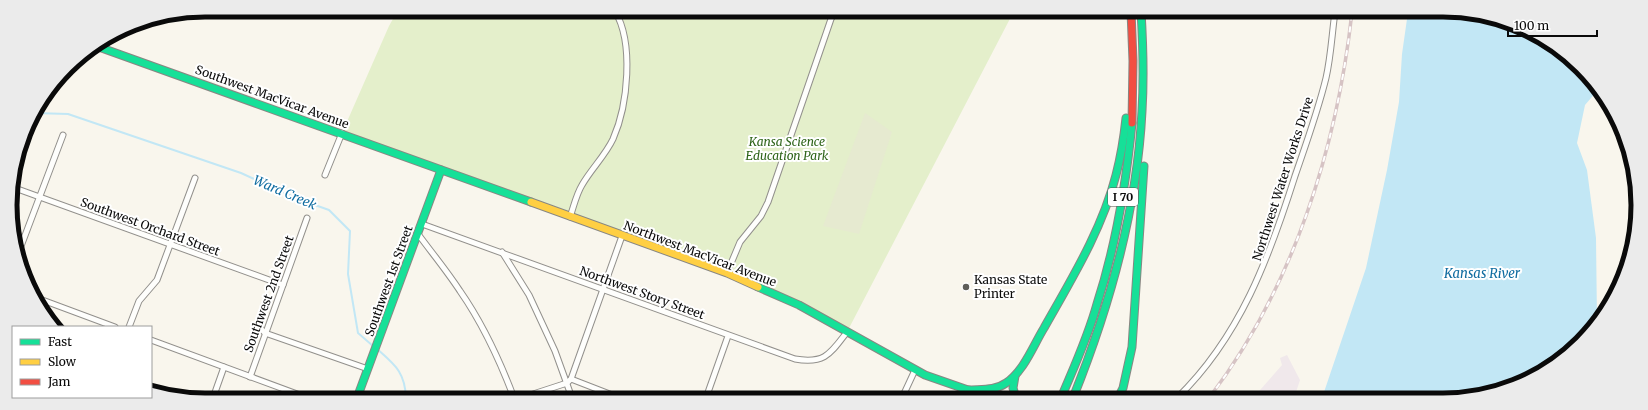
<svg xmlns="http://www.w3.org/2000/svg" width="1648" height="410" font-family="Merriweather,serif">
  <rect width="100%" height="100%" fill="#f9f6ed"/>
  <!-- industrial -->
  <polygon fill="#f0e8eb" points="1287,355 1300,380 1294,398 1253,398 1282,365 1280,358"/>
  <!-- green -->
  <polygon fill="#e4efcb" points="398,10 1014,11 847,332 727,273 342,133 389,26"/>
  <!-- cemetery -->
  <polygon fill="#e6ead0" points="865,113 892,132 859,234 823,226"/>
  <!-- water -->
  <polygon fill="#c2e7f5" points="1408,12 1469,12 1541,36 1598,86 1597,91 1585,105 1577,143 1587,170 1596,238 1597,321 1581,343 1529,380 1468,398 1322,398 1366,268 1387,170 1399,102 1402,54"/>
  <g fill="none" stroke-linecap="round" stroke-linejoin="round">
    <!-- stream -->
    <g stroke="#c2e7f5" stroke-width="2">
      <polyline points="34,113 68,114 241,173 298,199 329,210 350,231 348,274 358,333 373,346"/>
      <path d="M377 349C395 365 405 372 406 398"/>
    </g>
    <defs>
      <g id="street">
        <polyline points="325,175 342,133"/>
        <polyline points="12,187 283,285"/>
        <path d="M570 217C574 206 576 195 582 185 591 169 605 156 613 139 628 105 634 43 615 11"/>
        <path d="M422 224 795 359C825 364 830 354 847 332"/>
        <path d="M418 234C432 253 447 271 460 291 483 324 500 361 514 398"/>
        <polyline points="502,252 529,295 555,351 572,398"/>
        <polyline points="18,254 63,135"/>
        <polyline points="727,273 740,242 761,216 768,202 831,19 836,11"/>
        <polyline points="37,298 115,327"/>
        <polyline points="129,327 139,301 157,280 195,178"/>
        <polyline points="260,328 265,333 368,369"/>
        <polyline points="151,340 308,398"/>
        <polyline points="250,377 307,218"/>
        <polyline points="571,379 620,398"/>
        <polyline points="213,398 224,367"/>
        <polyline points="521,398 567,383 571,379 622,236"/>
        <polyline points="706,398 728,336"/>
        <polyline points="902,398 915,370"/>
        <path d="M1177 398C1240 337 1269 258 1295 176 1306 144 1318 111 1326 78 1331 56 1332 33 1335 12"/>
      </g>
      <g id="fast">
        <polyline points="96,46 531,202"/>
        <polyline points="758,287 799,305 925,375 968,390 1010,398"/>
        <polyline points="1015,376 1013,388 1016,398"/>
        <path d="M968 390C981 389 995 391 1006 383 1024 371 1033 346 1044 328 1071 280 1102 230 1116 175 1121 156 1124 137 1126 118"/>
        <polyline points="357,398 441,170"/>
        <path d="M1061 398C1074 367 1088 337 1097 304 1116 245 1126 185 1132 123"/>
        <path d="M1073 398C1110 306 1137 211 1142 111 1144 78 1143 44 1141 11"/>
        <polyline points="1118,398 1123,388 1132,347 1144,166"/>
      </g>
      <g id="slow">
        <polyline points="531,202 727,273 758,287"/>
        <polyline points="998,398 999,396"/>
      </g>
      <polyline id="jam" points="1131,11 1133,61 1132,123"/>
    </defs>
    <!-- street casing -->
    <use href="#street" stroke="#92908c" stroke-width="7"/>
    <!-- fast casing -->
    <use href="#fast" stroke="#888783" stroke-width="9"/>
    <!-- slow casing -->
    <use href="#slow" stroke="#888783" stroke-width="9"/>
    <!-- jam casing -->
    <use href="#jam" stroke="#888783" stroke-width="9"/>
    <!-- street -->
    <use href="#street" stroke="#fefefc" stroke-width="5"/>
    <!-- fast -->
    <use href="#fast" stroke="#16e098" stroke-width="7"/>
    <!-- slow -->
    <use href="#slow" stroke="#ffcf43" stroke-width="7"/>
    <!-- jam -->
    <use href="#jam" stroke="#f24e42" stroke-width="7"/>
    <defs>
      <path id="rail" d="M1209 398C1293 288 1337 148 1352 12"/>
    </defs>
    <!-- rail casing -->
    <use href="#rail" stroke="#d6c3c4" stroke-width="3.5"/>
    <!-- rail -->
    <use href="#rail" stroke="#fff" stroke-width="2" stroke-dasharray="6" stroke-linecap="butt"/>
  </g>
  <!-- markers -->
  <circle fill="#5e5d59" stroke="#fff" stroke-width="1.5" cx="966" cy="287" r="4"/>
  <g text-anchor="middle" stroke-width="4" stroke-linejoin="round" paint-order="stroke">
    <!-- shield labels -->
    <rect fill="#fff" stroke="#545454" stroke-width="1" x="1108" y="188" width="30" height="18" rx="3"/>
    <g font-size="11" font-weight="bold" fill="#0a0a0a">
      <text x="1123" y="201">I 70</text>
    </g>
    <!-- street labels -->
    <g font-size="12" fill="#0a0a0a" stroke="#fff">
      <text transform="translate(272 97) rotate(20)" y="4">Southwest MacVicar Avenue</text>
      <text transform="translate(1283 179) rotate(-72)" y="4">Northwest Water Works Drive</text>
      <text transform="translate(150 227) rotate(20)" y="4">Southwest Orchard Street</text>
      <text transform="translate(700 254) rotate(21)" y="4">Northwest MacVicar Avenue</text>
      <text transform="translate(389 281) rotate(-70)" y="4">Southwest 1st Street</text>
      <text transform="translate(642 293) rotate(20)" y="4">Northwest Story Street</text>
      <text transform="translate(269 294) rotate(-70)" y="4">Southwest 2nd Street</text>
    </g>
    <!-- park labels -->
    <g font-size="12" font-style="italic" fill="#2e6419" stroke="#fff">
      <text x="787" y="146">Kansa Science<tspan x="787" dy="14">Education Park</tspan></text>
    </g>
    <!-- poi labels -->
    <g font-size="12" fill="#0a0a0a" stroke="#fff" text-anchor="start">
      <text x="974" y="284">Kansas State<tspan x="974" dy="14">Printer</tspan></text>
    </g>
    <!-- water labels -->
    <g font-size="13" font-style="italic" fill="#0f6ca0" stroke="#fff">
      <text transform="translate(285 192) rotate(23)" y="5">Ward Creek</text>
      <text x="1482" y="278">Kansas River</text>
    </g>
  </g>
  <!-- crop -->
  <path d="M0 0H1648V410H0ZM205 17H1443A188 188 0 0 1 1631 205V205A188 188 0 0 1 1443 393H205A188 188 0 0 1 17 205V205A188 188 0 0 1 205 17Z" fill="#ebebeb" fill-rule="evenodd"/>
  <path fill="none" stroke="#0a0a0a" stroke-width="5" d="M205 17H1443A188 188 0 0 1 1631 205V205A188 188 0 0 1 1443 393H205A188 188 0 0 1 17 205V205A188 188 0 0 1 205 17Z"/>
  <!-- legend -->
  <rect x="12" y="326" width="140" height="72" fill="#ffffff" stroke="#9d9d9d"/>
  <rect x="20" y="339" width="20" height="6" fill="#16e098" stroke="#9d9d9d"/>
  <text x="48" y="346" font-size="12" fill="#0a0a0a">Fast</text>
  <rect x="20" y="359" width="20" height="6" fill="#ffcf43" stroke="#9d9d9d"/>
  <text x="48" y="366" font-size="12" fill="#0a0a0a">Slow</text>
  <rect x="20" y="379" width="20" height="6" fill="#f24e42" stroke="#9d9d9d"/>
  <text x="48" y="386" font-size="12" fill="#0a0a0a">Jam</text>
  <!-- scale -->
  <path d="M1508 30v6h89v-6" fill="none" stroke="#0a0a0a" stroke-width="2"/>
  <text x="1514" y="30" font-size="12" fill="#0a0a0a" stroke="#ffffff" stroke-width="3" paint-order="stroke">100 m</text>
</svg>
